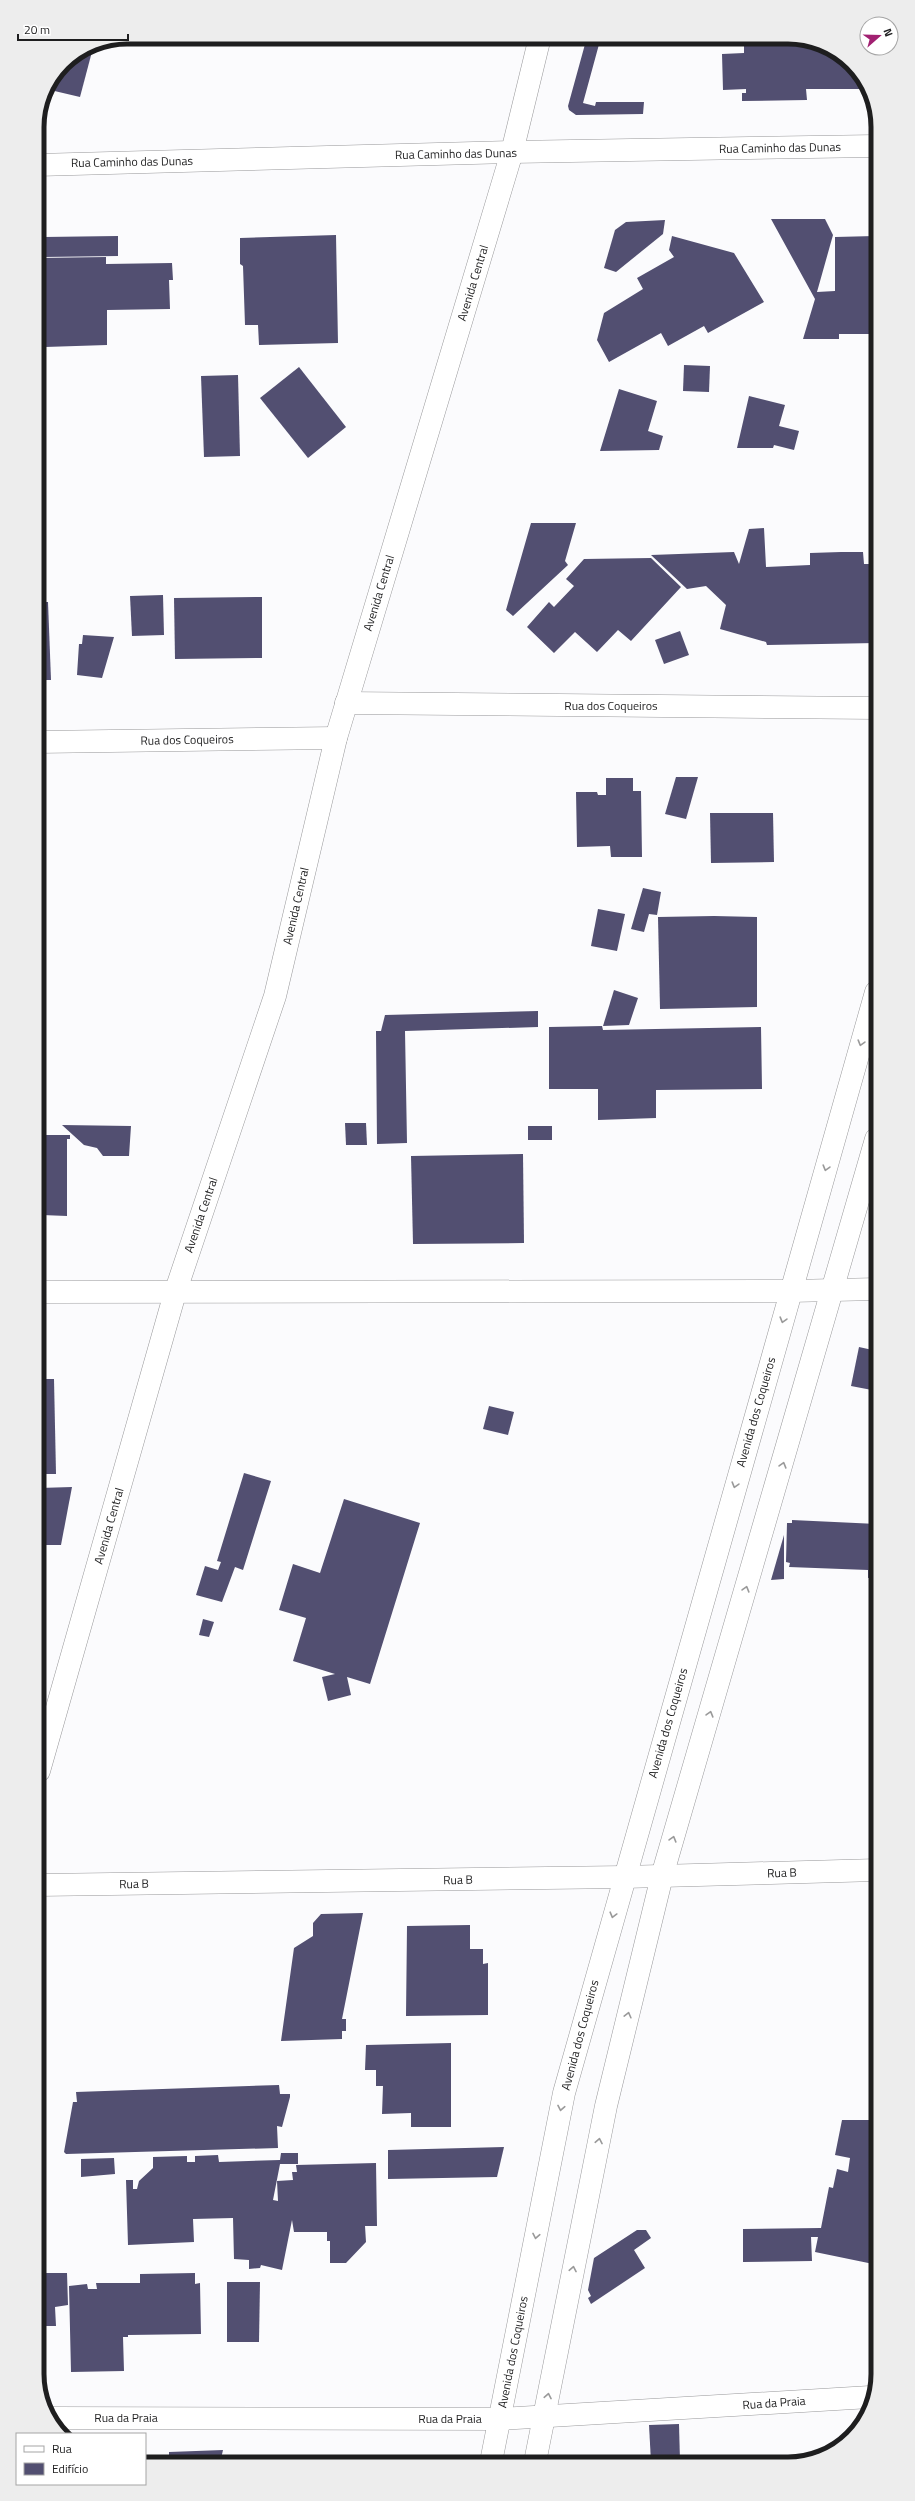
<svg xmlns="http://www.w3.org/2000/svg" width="915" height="2501" font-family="'Titillium Web',sans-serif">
  <rect width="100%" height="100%" fill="#fbfbfd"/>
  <!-- building -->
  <g fill="#524f71">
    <polygon points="587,37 601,37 583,103 595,106 596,102 644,102 643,114 576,115 569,110 568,106"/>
    <polygon points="744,37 794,37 843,56 862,85 863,89 806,89 807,100 742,101 742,93 746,93 746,89 723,90 722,54 744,53"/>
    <polygon points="94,44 80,97 46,89 63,63"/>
    <polygon points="871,97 875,103 875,112 867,112"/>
    <polygon points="771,219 825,219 833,235 817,292 835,291 835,237 875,236 875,334 839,334 839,339 803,339 815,299"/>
    <polygon points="665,220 663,234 616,272 604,268 615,230 626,222"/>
    <polygon points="336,235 338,343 259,345 258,325 245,325 243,266 240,264 240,238"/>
    <polygon points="118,236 118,256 44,257 44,237"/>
    <polygon points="672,236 734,253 764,302 708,333 704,326 668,346 661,333 609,362 597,340 604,313 643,289 637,278 674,257 669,250"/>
    <polygon points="106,257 106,264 172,263 173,280 169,280 170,309 107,310 107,345 45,347 44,299 37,299 37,258"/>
    <polygon points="684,365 710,366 709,392 683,391"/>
    <polygon points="299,367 346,427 308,458 260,398"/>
    <polygon points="238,375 240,456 204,457 201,376"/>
    <polygon points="619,389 657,401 648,431 663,436 659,450 600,451"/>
    <polygon points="749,396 785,405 779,426 799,431 794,450 774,445 773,448 737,448"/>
    <polygon points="531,523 576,523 565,561 568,565 513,616 506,610"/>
    <polygon points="764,528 766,567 810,565 810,553 841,552 863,552 864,564 876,564 876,643 767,645 766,642 720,629 726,605 706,586 687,589 651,555 734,552 739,564 749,529"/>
    <polygon points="651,558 681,587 631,641 618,630 597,652 575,632 554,653 527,627 549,602 554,607 574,586 566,579 584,559"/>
    <polygon points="163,595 164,635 132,636 130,596"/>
    <polygon points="262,597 262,658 175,659 174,598"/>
    <polygon points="38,602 48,602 51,680 38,680"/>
    <polygon points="680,631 689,655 664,664 655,640"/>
    <polygon points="83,635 114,637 102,678 77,675 79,644 82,644"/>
    <polygon points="676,777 698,777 686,819 665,814"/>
    <polygon points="606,778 633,778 633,791 641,791 642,857 611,857 610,846 577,847 576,792 597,792 598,795 606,795"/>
    <polygon points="710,813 773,813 774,862 711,863"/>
    <polygon points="643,888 661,892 657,915 649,914 644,932 631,929"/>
    <polygon points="598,909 625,914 617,951 591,946"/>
    <polygon points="714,916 757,917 757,1007 660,1009 658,917"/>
    <polygon points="614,990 638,998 629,1025 603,1026"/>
    <polygon points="538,1011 538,1027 405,1031 407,1143 377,1144 376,1031 381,1031 385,1015"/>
    <polygon points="602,1026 603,1030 761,1027 762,1089 656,1090 656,1118 598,1120 598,1089 549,1089 549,1027"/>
    <polygon points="345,1123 366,1123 367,1145 346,1145"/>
    <polygon points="62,1125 131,1126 129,1156 103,1156 97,1148 84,1145"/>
    <rect x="528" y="1126" width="24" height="14"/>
    <polygon points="38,1135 70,1135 70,1139 67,1139 67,1216 42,1215 44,1246 39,1246 39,1188 42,1185 41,1139 38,1139"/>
    <polygon points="523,1154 524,1243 413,1244 411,1156"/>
    <polygon points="859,1347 877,1351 877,1391 851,1386"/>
    <polygon points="39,1379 54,1379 56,1474 39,1474"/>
    <polygon points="489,1406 514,1412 508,1435 483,1429"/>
    <polygon points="244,1473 271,1481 243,1570 235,1567 222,1602 196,1595 205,1566 218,1570 221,1562 217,1561"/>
    <polygon points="72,1487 61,1545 39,1545 39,1488"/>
    <polygon points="344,1499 420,1523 370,1684 347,1677 351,1695 328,1701 322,1677 335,1674 293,1661 306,1618 279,1610 293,1564 320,1573"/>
    <polygon points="792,1520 877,1524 877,1577 868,1578 868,1570 789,1567 790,1563 786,1562 787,1523 792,1523"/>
    <polygon points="784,1535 784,1579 771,1580"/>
    <polygon points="203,1619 214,1622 209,1637 199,1635"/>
    <polygon points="363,1913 342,2019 346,2019 346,2031 342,2031 342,2039 281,2041 294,1948 313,1936 313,1923 321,1914"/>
    <polygon points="470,1925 470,1949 483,1949 483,1964 488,1963 488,2015 406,2016 407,1926"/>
    <polygon points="451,2043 451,2127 411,2127 411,2113 382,2114 383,2086 376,2086 376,2070 365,2070 366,2045"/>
    <polygon points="279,2085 280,2094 290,2094 290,2097 282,2127 277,2126 278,2148 66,2154 64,2152 73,2102 77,2102 76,2092"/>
    <polygon points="842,2120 878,2120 878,2265 815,2252 818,2237 811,2237 812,2261 743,2262 743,2229 821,2228 829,2187 833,2188 837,2169 848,2172 850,2158 835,2155"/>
    <polygon points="504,2147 497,2177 388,2179 388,2150"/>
    <polygon points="281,2153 298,2153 298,2164 280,2164 273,2200 278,2201 277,2181 293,2180 292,2172 297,2172 296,2165 376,2163 377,2226 365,2226 366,2242 346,2263 330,2263 330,2241 327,2241 327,2232 294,2232 292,2220 282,2270 261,2265 260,2268 249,2269 249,2260 234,2259 233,2218 193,2219 194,2242 128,2245 126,2180 133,2180 133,2189 137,2189 139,2181 153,2168 153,2157 187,2156 187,2162 195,2162 195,2156 218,2155 219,2162 280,2160"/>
    <polygon points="114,2158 115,2174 81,2177 81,2159"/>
    <polygon points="637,2230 646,2230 651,2238 634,2250 645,2268 591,2304 588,2298 591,2296 588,2290 594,2258"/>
    <polygon points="40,2273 67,2273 68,2305 55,2307 56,2326 40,2326"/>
    <polygon points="195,2273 195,2284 200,2283 201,2334 128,2335 128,2337 123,2337 124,2371 71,2372 69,2286 87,2284 88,2289 97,2289 96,2283 140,2283 140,2274"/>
    <polygon points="227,2282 260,2282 259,2342 227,2342"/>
    <polygon points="679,2424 680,2461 651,2462 649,2425"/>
    <polygon points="223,2450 220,2463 169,2464 169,2452"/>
    <polygon points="342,2459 341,2463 318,2463 318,2462"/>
  </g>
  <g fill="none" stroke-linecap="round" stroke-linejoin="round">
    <defs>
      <g id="minor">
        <polyline points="37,165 512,152 875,146"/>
        <polyline points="346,703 876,708"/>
        <polyline points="38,742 336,738"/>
        <polyline points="39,1292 791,1291 877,1289"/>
        <polyline points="39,1771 175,1293 275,996 336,738 512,152 540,37"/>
        <polyline points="39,1885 624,1877 877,1870"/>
        <polyline points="53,2418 500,2419 870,2397"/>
      </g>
      <g id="major">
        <polyline points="491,2462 564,2093 876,992"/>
        <polyline points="535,2462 606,2106 662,1876 876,1139"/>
      </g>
    </defs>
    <!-- minor casing -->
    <use href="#minor" stroke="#99999b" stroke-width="23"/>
    <!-- major casing -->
    <use href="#major" stroke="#99999b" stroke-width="23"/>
    <!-- minor -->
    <use href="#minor" stroke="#fff" stroke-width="22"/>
    <!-- major -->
    <use href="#major" stroke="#fff" stroke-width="22"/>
  </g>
  <!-- one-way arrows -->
  <defs><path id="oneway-chevron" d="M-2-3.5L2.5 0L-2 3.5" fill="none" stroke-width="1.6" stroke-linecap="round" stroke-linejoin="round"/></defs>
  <g stroke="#9a9a9a">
    <use href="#oneway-chevron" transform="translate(861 1043) rotate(106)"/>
    <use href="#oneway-chevron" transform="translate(826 1168) rotate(106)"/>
    <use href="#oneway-chevron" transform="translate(783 1320) rotate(106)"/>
    <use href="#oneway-chevron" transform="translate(783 1465) rotate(-74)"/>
    <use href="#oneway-chevron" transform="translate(735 1485) rotate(106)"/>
    <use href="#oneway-chevron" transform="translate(746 1589) rotate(-74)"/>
    <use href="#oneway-chevron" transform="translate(710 1714) rotate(-74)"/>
    <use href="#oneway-chevron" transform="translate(673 1839) rotate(-74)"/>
    <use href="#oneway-chevron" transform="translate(613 1915) rotate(105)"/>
    <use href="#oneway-chevron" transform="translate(628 2015) rotate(-76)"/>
    <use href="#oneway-chevron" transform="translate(561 2108) rotate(101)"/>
    <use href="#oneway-chevron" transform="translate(599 2141) rotate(-79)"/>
    <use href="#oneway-chevron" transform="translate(536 2236) rotate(101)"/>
    <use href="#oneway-chevron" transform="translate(573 2269) rotate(-79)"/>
    <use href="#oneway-chevron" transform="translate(548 2396) rotate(-79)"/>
  </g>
  <g text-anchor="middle" stroke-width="4" stroke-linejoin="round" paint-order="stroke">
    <!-- street labels -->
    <g font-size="12" fill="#1e1e1f" stroke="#fff">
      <text transform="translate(780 148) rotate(-1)" y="4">Rua Caminho das Dunas</text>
      <text transform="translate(456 154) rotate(-1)" y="4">Rua Caminho das Dunas</text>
      <text transform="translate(132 162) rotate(-1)" y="4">Rua Caminho das Dunas</text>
      <text transform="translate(473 283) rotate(-73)" y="4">Avenida Central</text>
      <text transform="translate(379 593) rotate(-73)" y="4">Avenida Central</text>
      <text x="611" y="710">Rua dos Coqueiros</text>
      <text transform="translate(187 740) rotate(-1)" y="4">Rua dos Coqueiros</text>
      <text transform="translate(296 906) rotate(-77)" y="4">Avenida Central</text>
      <text transform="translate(201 1215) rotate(-71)" y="4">Avenida Central</text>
      <text transform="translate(756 1412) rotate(-74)" y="4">Avenida dos Coqueiros</text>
      <text transform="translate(109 1526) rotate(-74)" y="4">Avenida Central</text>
      <text transform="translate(668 1723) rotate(-74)" y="4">Avenida dos Coqueiros</text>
      <text transform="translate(782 1873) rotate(-2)" y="4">Rua B</text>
      <text transform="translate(458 1880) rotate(-1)" y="4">Rua B</text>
      <text transform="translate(134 1884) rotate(-1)" y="4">Rua B</text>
      <text transform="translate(580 2035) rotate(-75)" y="4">Avenida dos Coqueiros</text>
      <text transform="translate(513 2352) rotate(-79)" y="4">Avenida dos Coqueiros</text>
      <text transform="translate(774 2403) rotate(-4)" y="4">Rua da Praia</text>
      <text x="126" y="2422">Rua da Praia</text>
      <text x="450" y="2423">Rua da Praia</text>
    </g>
  </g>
  <!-- crop -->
  <path d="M0 0H915V2501H0ZM127 44H788A83 83 0 0 1 871 127V2374A83 83 0 0 1 788 2457H127A83 83 0 0 1 44 2374V127A83 83 0 0 1 127 44Z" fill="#ededed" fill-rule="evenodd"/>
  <path fill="none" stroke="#1e1e1f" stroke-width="5" d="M127 44H788A83 83 0 0 1 871 127V2374A83 83 0 0 1 788 2457H127A83 83 0 0 1 44 2374V127A83 83 0 0 1 127 44Z"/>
  <!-- legend -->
  <rect x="16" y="2433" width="130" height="52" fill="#ffffff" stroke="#a5a5a5"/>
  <rect x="24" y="2446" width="20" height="6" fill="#ffffff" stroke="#a5a5a5"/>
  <text x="52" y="2453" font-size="12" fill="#1e1e1f">Rua</text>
  <rect x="24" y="2463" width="20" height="12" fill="#524f71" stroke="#a5a5a5"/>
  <text x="52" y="2473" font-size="12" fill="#1e1e1f">Edifício</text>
  <!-- north arrow -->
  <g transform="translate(879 36) rotate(70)"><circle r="19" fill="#ffffff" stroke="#a5a5a5"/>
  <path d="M0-3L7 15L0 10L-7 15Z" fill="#a12071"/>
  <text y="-6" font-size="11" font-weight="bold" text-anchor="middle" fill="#1e1e1f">N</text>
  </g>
  <!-- scale -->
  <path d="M18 34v6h110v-6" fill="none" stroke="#1e1e1f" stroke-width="2"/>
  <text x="24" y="34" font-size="12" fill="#1e1e1f" stroke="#ffffff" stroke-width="3" paint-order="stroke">20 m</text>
</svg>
